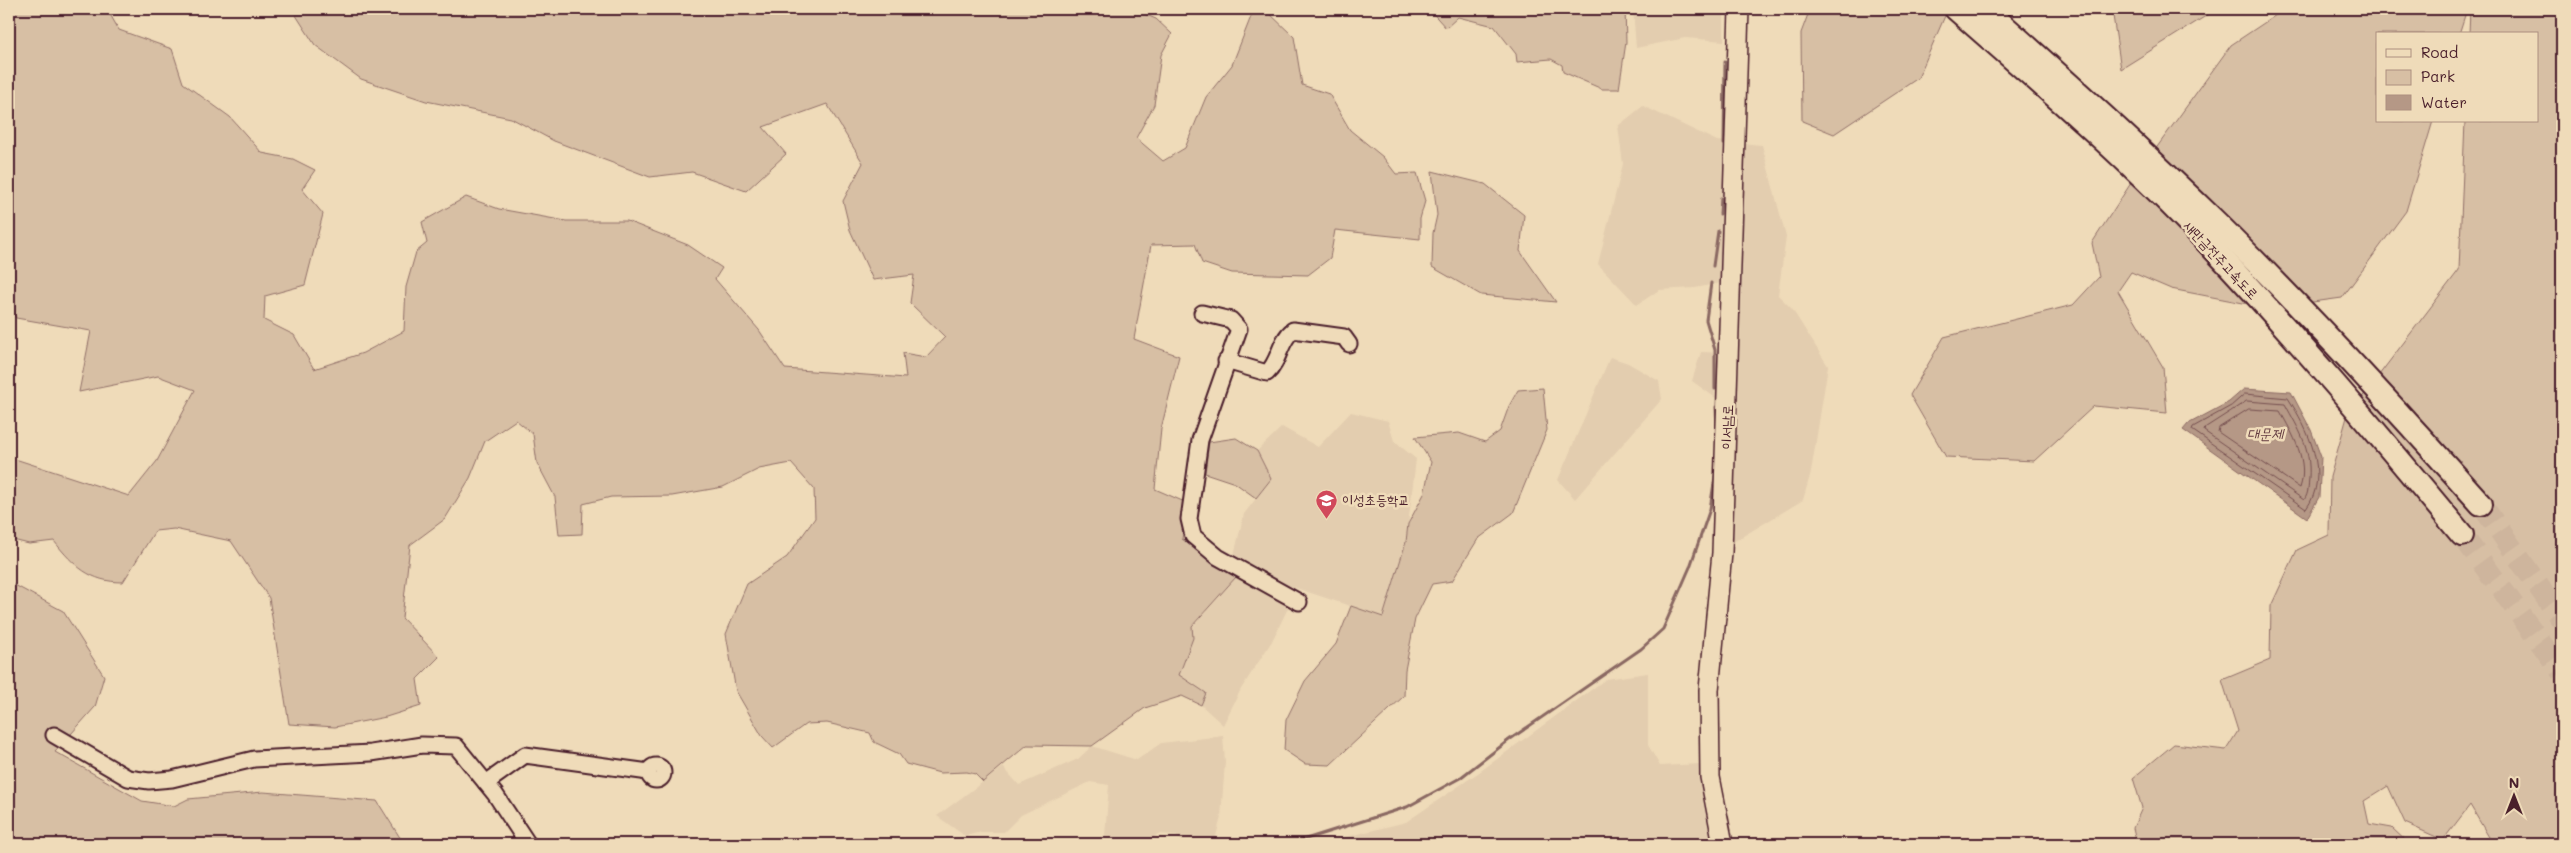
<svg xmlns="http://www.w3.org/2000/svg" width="2571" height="853" font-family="Mali,'Poor Story',sans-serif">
  <rect width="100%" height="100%" fill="#efdbb9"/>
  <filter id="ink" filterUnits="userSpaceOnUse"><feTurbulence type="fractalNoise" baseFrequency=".02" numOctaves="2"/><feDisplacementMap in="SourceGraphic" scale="10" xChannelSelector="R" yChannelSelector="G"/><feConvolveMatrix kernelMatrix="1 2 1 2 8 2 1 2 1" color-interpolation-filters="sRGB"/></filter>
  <g filter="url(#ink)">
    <!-- built -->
    <g fill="#e3cdaf">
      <polygon points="1633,9 1724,9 1724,41 1685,38 1636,48"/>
      <polygon points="1643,106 1717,141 1762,145 1786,237 1778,295 1792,309 1828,366 1811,472 1803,500 1730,544 1738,414 1692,381 1701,352 1722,353 1721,283 1695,288 1659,290 1637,305 1598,264 1623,164 1618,126"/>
      <polygon points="1610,357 1628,363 1659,381 1662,399 1575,499 1558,480"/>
      <polygon points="1351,412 1388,421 1394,441 1416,459 1406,542 1383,617 1269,579 1234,555 1244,514 1271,479 1257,451 1282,427 1318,447"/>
      <polygon points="1236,577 1289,606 1272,641 1241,689 1223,725 1201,705 1206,693 1179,675 1193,638 1192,627"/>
      <polygon points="1648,673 1648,745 1660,766 1701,764 1703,797 1714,844 1318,844 1406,822 1478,773 1606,679"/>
      <polygon points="1223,736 1225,762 1221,817 1214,844 1185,844 1175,835 1158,834 1146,844 1131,844 1105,836 1109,785 1090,782 1021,815 1004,832 981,832 965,836 937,816 1003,767 1019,785 1078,759 1092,746 1137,760 1161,743"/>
    </g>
    <!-- green -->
    <g fill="#d7bfa4" stroke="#906f68">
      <path d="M9 9H107L119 30 172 49 183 83 230 117 262 153 293 159 315 170 302 189 323 214 305 285 265 296 264 320 294 335 314 369 363 353 404 331 406 287 416 252 427 243 422 222 466 197 499 209 566 221H627L688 245 722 268 715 279 759 330 785 369 906 378 903 353 926 357 945 337 910 303 914 275 873 280 850 230 843 201 863 163 827 104 763 127 786 154 746 191 692 172 650 177 554 141 511 118 426 101 361 79 315 45 292 9H1137V11L1156 19 1172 34 1161 55 1154 105 1136 138 1163 161 1185 148 1206 97 1232 65 1254 9H1265L1294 37 1302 85 1329 94 1350 130 1383 157 1396 174 1417 173 1425 201 1420 219V239L1335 230 1330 258 1308 275 1232 273 1202 263 1195 244 1151 245 1134 339 1179 356 1161 429 1155 489 1187 503 1182 539 1236 577 1192 626 1193 638 1179 675 1206 693 1201 705 1182 696 1145 708 1092 746 1027 745 983 782 975 774 967 772 940 773 906 764 899 754 874 742 870 733 827 723 806 724 773 748 762 736 736 691 726 634 747 584 787 557 815 518 814 489 791 463 759 469 723 487 672 496 611 497 583 504 582 534 559 535 555 497 537 463 533 434 516 420 485 441 470 478 445 519 410 545 402 618 439 657 417 679 421 706 386 717 335 727 289 724 269 598 231 541 174 529 155 531 123 582C90 582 74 566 54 541L29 544 9 539V457L129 496 157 461 195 390 158 376 79 392 91 331 16 318 9 308Z"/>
      <polygon points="1429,9 1625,9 1626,42 1619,89 1602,89 1563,72 1562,65 1551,59 1517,62 1516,54 1494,26 1458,17 1446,28"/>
      <polygon points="1810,9 1948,9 1918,78 1834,134 1802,121 1801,33"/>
      <polygon points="2112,9 2217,9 2121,69"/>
      <polygon points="2285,9 2467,9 2459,34 2377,34 2377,121 2433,121 2406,211 2342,298 2269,308 2171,289 2131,272 2118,291 2163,367 2167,413 2094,406 2034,461 1946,457 1910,395 1944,337 2073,305 2099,277 2092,243 2131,183 2231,45"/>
      <polygon points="2470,9 2562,9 2562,844 2493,844 2470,805 2443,840 2405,823 2388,786 2364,801 2369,824 2392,828 2409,844 2137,844 2133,828 2142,808 2133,778 2174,744 2226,750 2238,731 2222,680 2270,660 2271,606 2297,550 2329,535 2330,477 2347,417 2459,270 2465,121 2537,121 2537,34 2469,34"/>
      <polygon points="1432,171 1485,184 1524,215 1520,251 1556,302 1481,295 1432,267 1433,233 1437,215"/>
      <polygon points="1543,388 1547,430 1513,513 1478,539 1452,581 1432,584 1415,619 1405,670 1404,696 1330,765 1305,764 1284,750 1286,720 1305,681 1336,644 1351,606 1383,617 1406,542 1408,524 1424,494 1431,462 1415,437 1459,433 1485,442 1500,431 1509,406 1518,390"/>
      <polygon points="1236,438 1257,451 1271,479 1256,498 1235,483 1205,473 1209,442"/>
      <polygon points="9,582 63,611 104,676 95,707 55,752 142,801 174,806 188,799 263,792 377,801 404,844 9,844"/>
    </g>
    <!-- water -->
    <polygon fill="#b59886" stroke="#8a6862" points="2244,389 2291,392 2311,430 2321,457 2319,497 2307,518 2183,430 2188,424 2229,402"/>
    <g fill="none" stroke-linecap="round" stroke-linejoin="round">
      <!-- shore -->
      <g stroke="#754f4f" stroke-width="1">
        <path d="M2245 394 2288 398C2308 429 2331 475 2306 509L2192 430 2193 427 2231 406Z"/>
        <path d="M2247 401 2285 404C2299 430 2311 447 2309 478 2308 486 2309 493 2304 500L2204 431 2205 428Z"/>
        <path d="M2249 409 2280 411C2293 435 2309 461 2300 488L2218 432 2219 428Z"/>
      </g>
      <!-- stream -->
      <g stroke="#8a6862" stroke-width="3">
        <polyline points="1724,144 1725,62"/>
        <polyline points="1720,214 1721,198"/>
        <polyline points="1713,266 1718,231"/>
        <polyline points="1711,283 1706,320 1715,350 1715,389"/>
        <polyline points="1716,407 1717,429"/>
        <polyline points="1290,844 1407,807 1460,778 1509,740 1641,649 1663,629 1690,567 1710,509 1716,470"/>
      </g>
      <!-- highway-tunnel -->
      <g stroke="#ceb59d" stroke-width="22" stroke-dasharray="22 11" stroke-linecap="butt">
        <polyline points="2481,504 2562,620"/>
        <polyline points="2462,535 2562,672"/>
      </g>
      <defs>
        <g id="minor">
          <polyline points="1202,313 1231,320 1239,329 1200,440 1189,519 1193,536 1218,557 1299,602"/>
          <path d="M1226 361 1267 373C1280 361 1279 341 1293 330L1344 337 1349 344"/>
          <polyline points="54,735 128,778 149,781 172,779 254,759 371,753 422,745 456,746 495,794 528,844"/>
          <circle cx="656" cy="773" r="7"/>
          <polyline points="486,783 525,755 649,772"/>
        </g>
        <polyline id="major" points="1723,844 1710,777 1709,690 1722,553 1739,9"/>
        <g id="highway">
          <path d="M1956 9C2041 84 2128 158 2206 241 2295 335 2379 435 2462 535"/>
          <path d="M1985 9C2064 79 2142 150 2218 224 2309 314 2396 409 2481 504"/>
        </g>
      </defs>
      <!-- minor casing -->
      <use href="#minor" stroke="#4a1f2b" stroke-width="19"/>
      <!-- major casing -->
      <use href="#major" stroke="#4a1f2b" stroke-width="22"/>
      <!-- highway casing -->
      <use href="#highway" stroke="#4a1f2b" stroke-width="26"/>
      <!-- minor -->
      <use href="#minor" stroke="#efdbb9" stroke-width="15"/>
      <!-- major -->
      <use href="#major" stroke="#efdbb9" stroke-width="19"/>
      <!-- highway -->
      <use href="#highway" stroke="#efdbb9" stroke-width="22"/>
    </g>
  </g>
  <!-- icons -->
  <defs>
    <symbol id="school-pin" viewBox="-11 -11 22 30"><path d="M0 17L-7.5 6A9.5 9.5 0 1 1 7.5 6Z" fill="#d1495b" stroke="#efdbb9"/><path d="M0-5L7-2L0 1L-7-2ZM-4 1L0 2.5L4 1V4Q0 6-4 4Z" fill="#fff"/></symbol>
  </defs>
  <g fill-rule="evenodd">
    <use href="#school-pin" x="1314" y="488" width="25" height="34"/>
  </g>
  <g text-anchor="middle" stroke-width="5" stroke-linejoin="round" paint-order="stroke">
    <!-- street labels -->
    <g font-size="14" fill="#4a1f2b" stroke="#efdbb9">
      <text transform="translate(2221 260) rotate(47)" y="5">새만금전주고속도로</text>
      <text transform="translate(1727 427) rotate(-88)" y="5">이서남로</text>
    </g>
    <!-- poi labels -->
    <g font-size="14" fill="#4a1f2b" stroke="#efdbb9" text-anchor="start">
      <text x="1342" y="505">이성초등학교</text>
    </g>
    <!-- water labels -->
    <g font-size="15" font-style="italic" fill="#653d42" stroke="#efdbb9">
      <text x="2265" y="439">대문제</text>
    </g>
  </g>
  <!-- margin -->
  <rect width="2571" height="853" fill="none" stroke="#efdbb9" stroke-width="30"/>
  <rect x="15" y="15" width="2541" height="823" fill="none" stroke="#4a1f2b" stroke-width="2" filter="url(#ink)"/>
  <!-- legend -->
  <rect x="2376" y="32" width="162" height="90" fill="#efdbb9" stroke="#ad9080"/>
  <rect x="2386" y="49" width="25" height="8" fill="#efdbb9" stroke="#ad9080"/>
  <text x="2421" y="58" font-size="15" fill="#4a1f2b">Road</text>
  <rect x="2386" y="70" width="25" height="15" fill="#d7bfa4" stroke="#ad9080"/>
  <text x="2421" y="82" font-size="15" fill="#4a1f2b">Park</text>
  <rect x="2386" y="95" width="25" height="15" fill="#b59886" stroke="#ad9080"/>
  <text x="2421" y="108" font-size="15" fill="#4a1f2b">Water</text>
  <!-- north arrow -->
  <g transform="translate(2514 796)" stroke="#efdbb9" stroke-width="4" paint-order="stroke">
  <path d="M0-4L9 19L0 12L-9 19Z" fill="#4a1f2b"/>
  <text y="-8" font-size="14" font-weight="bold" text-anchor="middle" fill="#4a1f2b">N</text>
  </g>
</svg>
